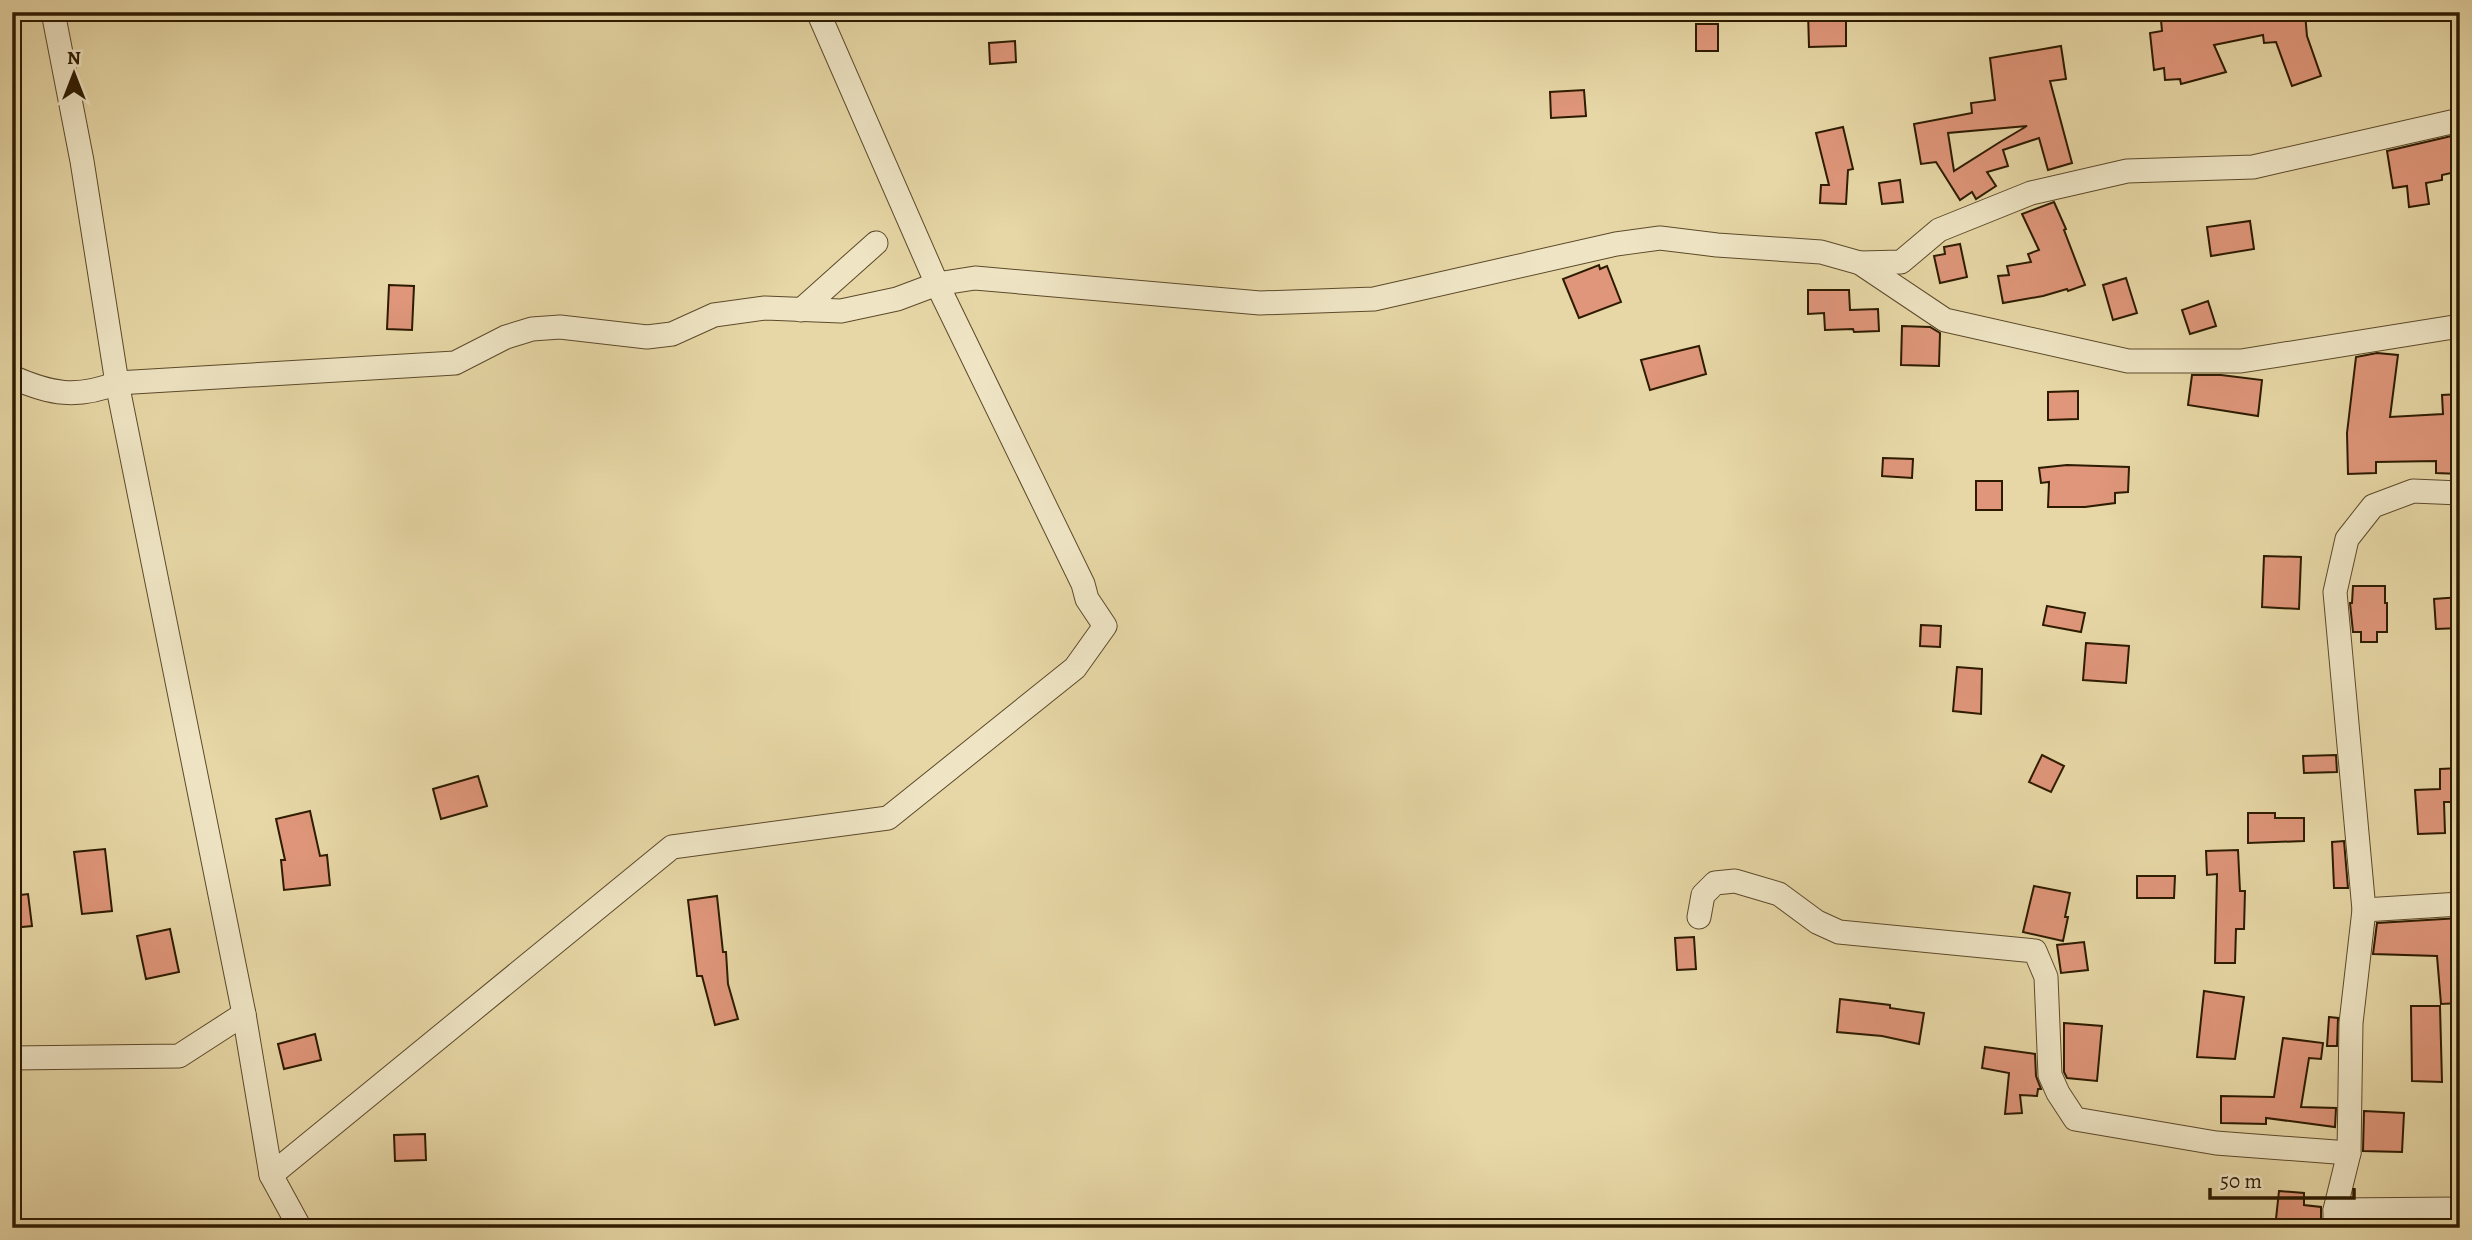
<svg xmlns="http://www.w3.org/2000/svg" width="2472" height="1240" font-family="Alegreya,serif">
  <rect width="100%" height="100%" fill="#e7d7a6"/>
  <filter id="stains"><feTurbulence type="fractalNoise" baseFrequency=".00286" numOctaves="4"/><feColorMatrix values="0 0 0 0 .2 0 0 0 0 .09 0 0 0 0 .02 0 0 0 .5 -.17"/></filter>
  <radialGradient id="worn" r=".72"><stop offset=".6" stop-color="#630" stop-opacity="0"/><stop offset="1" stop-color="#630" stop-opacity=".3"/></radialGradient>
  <!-- building -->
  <g fill="#df967a" stroke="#2d1b00" stroke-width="2" fill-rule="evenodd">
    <polygon points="1808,12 1846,12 1846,46 1809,47"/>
    <polygon points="2200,12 2305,13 2307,36 2321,76 2292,86 2276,42 2264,43 2263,35 2214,45 2226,72 2181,84 2180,79 2165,80 2164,68 2154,70 2150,33 2162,31 2161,20"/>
    <rect x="1696" y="24" width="22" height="27"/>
    <polygon points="1015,41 1016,62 990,64 989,43"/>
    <path d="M2061 46 2066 79 2050 81 2072 163 2048 170 2039 138 2003 150 2008 166 1987 172 1996 186 1976 199 1972 192 1960 200 1936 162 1921 164 1914 124 1972 113 1971 103 1995 100 1990 58ZM2027 126 2000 142 1954 171 1948 133Z"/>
    <polygon points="1584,90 1586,116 1551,118 1550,92"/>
    <polygon points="1843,127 1853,169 1848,170 1846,204 1820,203 1821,185 1829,185 1816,133"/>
    <polygon points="2460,134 2460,171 2442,175 2442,180 2426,183 2429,204 2409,207 2407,186 2393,188 2387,151"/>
    <polygon points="1900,180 1903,202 1882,204 1879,183"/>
    <polygon points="2054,202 2066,229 2064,230 2085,285 2068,291 2067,289 2043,296 2003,303 1998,276 2009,275 2007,266 2031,262 2028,254 2039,250 2022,214"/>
    <polygon points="2250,221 2254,249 2211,256 2207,227"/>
    <polygon points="1960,244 1967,277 1940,283 1934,256 1945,254 1944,247"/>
    <polygon points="1599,265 1600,269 1607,266 1621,302 1579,318 1563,279"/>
    <polygon points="2126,278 2137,313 2113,320 2103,285"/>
    <polygon points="389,285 414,286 412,330 387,329"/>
    <polygon points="1808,290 1849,290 1850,310 1878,309 1879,331 1854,332 1853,329 1825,330 1824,313 1808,314"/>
    <polygon points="2208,301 2216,326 2190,334 2182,310"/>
    <polygon points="1902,326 1930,327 1940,333 1939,366 1901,365"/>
    <polygon points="1699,346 1706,374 1650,390 1641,360"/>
    <polygon points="2377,353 2398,355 2390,417 2443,414 2442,395 2460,394 2460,474 2436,473 2436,461 2376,462 2376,473 2348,474 2347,433 2356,357"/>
    <polygon points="2192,375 2221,375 2262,380 2258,416 2188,405"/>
    <polygon points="2078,391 2078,419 2048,420 2048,392"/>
    <polygon points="1883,458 1913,459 1912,478 1882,476"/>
    <polygon points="2067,465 2129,467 2128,492 2115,493 2115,503 2085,507 2048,507 2049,482 2041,483 2039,468"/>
    <rect x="1976" y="481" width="26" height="29"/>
    <polygon points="2264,556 2301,557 2299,609 2262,607"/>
    <polygon points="2353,586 2385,586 2385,603 2387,603 2387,632 2377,632 2377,642 2361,642 2361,632 2353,632 2350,603 2352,603"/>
    <polygon points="2460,597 2460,628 2436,629 2434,599"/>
    <polygon points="2047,606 2085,613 2081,632 2043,625"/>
    <polygon points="1921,625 1941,626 1940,647 1920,646"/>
    <polygon points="2086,643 2129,646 2126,683 2083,680"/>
    <polygon points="1957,667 1982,669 1981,714 1953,711"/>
    <polygon points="2042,755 2064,766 2051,792 2029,782"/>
    <polygon points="2336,755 2337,772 2304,773 2303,756"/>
    <polygon points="2460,768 2460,794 2455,794 2456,802 2444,802 2445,833 2418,834 2415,790 2440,789 2440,769"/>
    <polygon points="478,776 487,806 441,819 433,789"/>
    <polygon points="310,811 320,856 327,855 330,885 284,890 281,860 285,860 276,819"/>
    <polygon points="2248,813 2275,813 2275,818 2304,818 2304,841 2248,843"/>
    <polygon points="2344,841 2348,888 2334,888 2332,842"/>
    <polygon points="105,849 112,911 82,914 74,852"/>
    <polygon points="2238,850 2240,891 2245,891 2244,929 2236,929 2235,963 2215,963 2217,874 2207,875 2206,851"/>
    <polygon points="2137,876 2175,876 2174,898 2137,898"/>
    <polygon points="2034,886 2070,893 2065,917 2068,917 2063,941 2023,932"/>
    <polygon points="28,894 32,926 12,928 12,896"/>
    <polygon points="717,896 723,952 726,952 728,984 738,1019 715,1025 702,976 697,976 688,900"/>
    <polygon points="2460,918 2460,1003 2441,1004 2437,956 2373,954 2377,923"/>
    <polygon points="170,929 179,972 146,979 137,936"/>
    <polygon points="1694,937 1696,969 1677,970 1675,938"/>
    <polygon points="2084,942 2088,970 2061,973 2057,945"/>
    <polygon points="2204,991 2244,997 2235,1059 2197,1057"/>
    <polygon points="1840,999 1890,1005 1890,1008 1924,1013 1919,1044 1882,1036 1837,1032"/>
    <polygon points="2411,1006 2440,1006 2442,1082 2412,1081"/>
    <polygon points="2329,1017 2338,1018 2337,1046 2327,1046"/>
    <polygon points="2064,1023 2102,1026 2097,1081 2067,1078 2064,1072"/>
    <polygon points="315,1034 321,1060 284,1069 278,1044"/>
    <polygon points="2283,1038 2323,1043 2321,1059 2309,1058 2301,1107 2336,1108 2335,1127 2266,1118 2266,1124 2221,1123 2221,1096 2274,1097"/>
    <polygon points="1985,1047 2035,1054 2036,1076 2041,1089 2038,1089 2037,1096 2020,1095 2022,1113 2005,1114 2009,1073 1982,1068"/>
    <polygon points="2364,1111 2404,1113 2402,1152 2363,1151"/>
    <polygon points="425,1134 426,1160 395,1161 394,1135"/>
    <polygon points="2279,1191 2304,1193 2304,1205 2321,1207 2321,1222 2318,1228 2275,1228"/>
  </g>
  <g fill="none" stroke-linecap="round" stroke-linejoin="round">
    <defs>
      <g id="street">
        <polyline points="53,12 82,161 117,383 244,1014 271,1175 300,1228"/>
        <polyline points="1860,263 1901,262 1939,230 2031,193 2127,171 2253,167 2460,120"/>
        <polyline points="801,310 876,243"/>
        <path d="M12 377C50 394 77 399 117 383L455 363 506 337 532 329 560 327 647 337 672 334 714 315 765 308 841 311 897 299 937 284 975 278 1260 303 1374 299 1616 244 1660 238 1717 245 1821 252 1860 263 1945 320 2128 361H2241L2460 326"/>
        <polyline points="2364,910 2460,904"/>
        <polyline points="1699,917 1703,895 1715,883 1735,881 1779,894 1817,922 1839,932 2035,951 2046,977 2050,1075 2058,1093 2075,1119 2216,1143 2349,1153"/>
        <polyline points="12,1058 179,1056 244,1014"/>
        <polyline points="271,1175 672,847 888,818 1075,668 1105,626 1087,599 1083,584 937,284 818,12"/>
        <polyline points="2335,1210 2460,1209"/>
        <polyline points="2335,1228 2335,1210 2349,1153 2351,1023 2364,910 2335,592 2347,539 2373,506 2413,491 2460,493"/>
      </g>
    </defs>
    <!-- street casing -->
    <use href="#street" stroke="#5c4a2a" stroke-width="25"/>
    <!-- street -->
    <use href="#street" stroke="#efe5c5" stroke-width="23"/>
  </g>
  <!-- margin -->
  <rect width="2472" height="1240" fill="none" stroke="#e7d7a6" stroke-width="42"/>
  <rect x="14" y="14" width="2444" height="1212" fill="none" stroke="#2d1b00" stroke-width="3.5"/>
  <rect x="21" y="21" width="2430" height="1198" fill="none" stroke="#2d1b00" stroke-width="2"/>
  <!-- north arrow -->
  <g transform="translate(74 74)" stroke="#efe5c5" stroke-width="5" paint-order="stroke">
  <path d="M0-5L12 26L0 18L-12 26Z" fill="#2d1b00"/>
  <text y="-10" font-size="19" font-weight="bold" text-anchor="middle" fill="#2d1b00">N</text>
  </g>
  <!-- scale -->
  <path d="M2210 1188v10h144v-10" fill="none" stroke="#2d1b00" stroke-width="3.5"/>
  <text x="2220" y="1188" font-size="21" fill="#2d1b00" stroke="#efe5c5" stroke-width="5" paint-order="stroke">50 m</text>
  <rect width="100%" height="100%" filter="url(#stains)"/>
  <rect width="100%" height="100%" fill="url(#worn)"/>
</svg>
